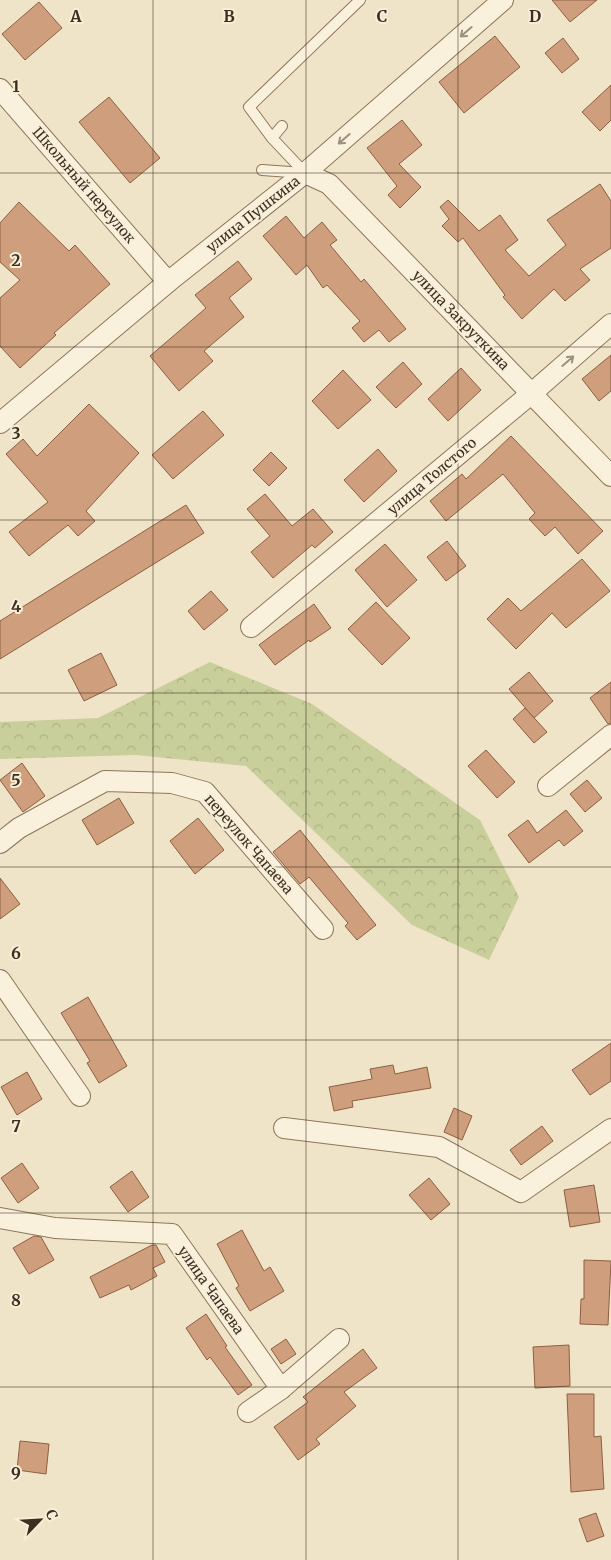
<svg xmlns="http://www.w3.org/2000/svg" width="611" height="1560" font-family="Merriweather,serif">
  <defs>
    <pattern id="forest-crowns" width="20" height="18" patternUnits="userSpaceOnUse" patternTransform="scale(1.25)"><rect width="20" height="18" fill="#c9cf9b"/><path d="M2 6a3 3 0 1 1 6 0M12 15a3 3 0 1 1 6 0" fill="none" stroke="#aeb285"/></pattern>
  </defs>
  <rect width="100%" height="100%" fill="#f0e4c8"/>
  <!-- forest -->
  <polygon fill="url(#forest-crowns)" points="210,662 312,704 480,820 519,897 489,960 412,925 246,766 136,755 0,759 0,722 98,718"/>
  <!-- building -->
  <g fill="#cf9f7d" stroke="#8d5f41">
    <polygon points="552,0 597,0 570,22"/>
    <polygon points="39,2 62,28 25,60 2,34"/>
    <polygon points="495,36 520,67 464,113 439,82"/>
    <polygon points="563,38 579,59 562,73 545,53"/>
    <polygon points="611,85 611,120 600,131 582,112"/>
    <polygon points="109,97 160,158 130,183 79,122"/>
    <polygon points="402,120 422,145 399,164 421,187 400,208 388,195 397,186 367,148"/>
    <polygon points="600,184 611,201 611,248 580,269 590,280 565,301 554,289 522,319 503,297 505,295 463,238 458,242 442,226 449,219 440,207 448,200 479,231 500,215 518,240 505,250 529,276 566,245 547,220"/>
    <polygon points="19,202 69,251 75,245 110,284 54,333 56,335 20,368 0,346 0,298 20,280 0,262 0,223"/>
    <polygon points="286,216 304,238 322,222 337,240 330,245 361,282 364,279 406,329 389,342 379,330 364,342 352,328 360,321 327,285 323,288 307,265 296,275 263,236"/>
    <polygon points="238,261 252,279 229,298 244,317 204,351 213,361 179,391 150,356 206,308 195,295"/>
    <polygon points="611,355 611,391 599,401 582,379"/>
    <polygon points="403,362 422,384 396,408 376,387"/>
    <polygon points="461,368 481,390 448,421 428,399"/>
    <polygon points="343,370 371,400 338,429 312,401"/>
    <polygon points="89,404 139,453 86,511 95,521 78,536 68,525 29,556 9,532 48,502 6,454 23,439 37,456"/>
    <polygon points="203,411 224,435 173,479 152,455"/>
    <polygon points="511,436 603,531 578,554 555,527 545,536 529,519 535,513 503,474 446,521 430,501 462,474 466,479"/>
    <polygon points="378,449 397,471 364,502 344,480"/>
    <polygon points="271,452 287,468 269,486 253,470"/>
    <polygon points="265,494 292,526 313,509 333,532 315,548 312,545 273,578 251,552 270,536 247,509"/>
    <polygon points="186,505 204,533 0,659 0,621"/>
    <polygon points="447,541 466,566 446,581 427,557"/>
    <polygon points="385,544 417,580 387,607 355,570"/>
    <polygon points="582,559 610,591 566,628 552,613 516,649 487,619 508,598 521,611"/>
    <polygon points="211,591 228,610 204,630 188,611"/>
    <polygon points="376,602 410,638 382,665 348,629"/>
    <polygon points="314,604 331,628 310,642 309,640 275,665 259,645"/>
    <polygon points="101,653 117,685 84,701 68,670"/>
    <polygon points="529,672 553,701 534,718 509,689"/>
    <polygon points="611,682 611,723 608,724 590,698"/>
    <polygon points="525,708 547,732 534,743 513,719"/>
    <polygon points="486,750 515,782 497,798 468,766"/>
    <polygon points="22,763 45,796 23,812 0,780"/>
    <polygon points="587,780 602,798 585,812 570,794"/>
    <polygon points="119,798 134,823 97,845 82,820"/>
    <polygon points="566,810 583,831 564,846 559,840 529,863 508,835 528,820 537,833"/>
    <polygon points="198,818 224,850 195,874 170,841"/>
    <polygon points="300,830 376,925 357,940 345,926 348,923 309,877 300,884 273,852"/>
    <polygon points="0,878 20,904 0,919"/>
    <polygon points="88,997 127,1066 99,1083 87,1063 90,1061 61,1013"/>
    <polygon points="611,1043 611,1081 590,1095 572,1070"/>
    <polygon points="393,1065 395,1074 427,1067 431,1088 352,1101 353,1107 334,1111 329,1087 372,1079 370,1069"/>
    <polygon points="27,1072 42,1099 17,1115 1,1087"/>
    <polygon points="454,1108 472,1116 462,1140 444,1132"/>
    <polygon points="542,1126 553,1141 521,1165 510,1150"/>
    <polygon points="22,1163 39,1188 18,1203 1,1178"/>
    <polygon points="132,1171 149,1197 128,1212 110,1187"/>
    <polygon points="429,1178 450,1204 431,1220 409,1195"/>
    <polygon points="594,1185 600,1222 570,1227 564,1190"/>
    <polygon points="242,1230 264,1271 270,1267 284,1291 250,1311 236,1288 239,1286 217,1244"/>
    <polygon points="34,1236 41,1237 54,1260 29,1274 13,1248"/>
    <polygon points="152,1245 156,1245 165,1262 153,1268 157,1276 131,1290 129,1285 100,1298 90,1277"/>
    <polygon points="584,1260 611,1261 608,1325 580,1324 581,1299 584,1299"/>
    <polygon points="206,1314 227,1346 225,1347 252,1385 238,1395 210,1357 207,1360 186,1328"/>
    <polygon points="286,1339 296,1354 281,1364 271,1349"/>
    <polygon points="569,1345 570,1386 535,1388 533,1347"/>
    <polygon points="363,1349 377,1368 344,1392 356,1406 316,1439 320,1444 298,1460 274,1427 308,1402 303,1397"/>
    <polygon points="567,1394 594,1394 594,1437 601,1436 604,1489 571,1492"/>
    <polygon points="20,1441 49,1444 46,1474 17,1470"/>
    <polygon points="596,1513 604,1536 587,1542 579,1519"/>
  </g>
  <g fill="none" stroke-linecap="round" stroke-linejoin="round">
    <defs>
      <g id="lane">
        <polyline points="282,126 272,138 305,173"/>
        <polyline points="272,138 249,107 360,0"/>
        <polyline points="262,170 304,173"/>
      </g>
      <g id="street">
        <polyline points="0,89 168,282"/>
        <polyline points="305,173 329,184 611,476"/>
        <polyline points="0,423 168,282 305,173 503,0"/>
        <polyline points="251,627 532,393 611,324"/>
        <polyline points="548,786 611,735"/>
        <polyline points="0,843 19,828 105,781 172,783 205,792 323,929"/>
        <polyline points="0,980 80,1096"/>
        <polyline points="284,1128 439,1147 521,1192 611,1129"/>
        <polyline points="0,1218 55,1228 172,1234 281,1389"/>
        <polyline points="248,1412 281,1389 339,1339"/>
      </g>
    </defs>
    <!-- lane casing -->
    <use href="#lane" stroke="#8d765c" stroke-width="12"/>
    <!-- street casing -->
    <use href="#street" stroke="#8d765c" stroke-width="22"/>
    <!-- lane -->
    <use href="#lane" stroke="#faf1dc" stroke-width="10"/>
    <!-- street -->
    <use href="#street" stroke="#faf1dc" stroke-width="20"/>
  </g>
  <!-- one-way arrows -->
  <defs><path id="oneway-shaft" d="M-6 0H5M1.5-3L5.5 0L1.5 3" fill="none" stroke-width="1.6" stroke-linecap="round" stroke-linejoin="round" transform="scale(1.25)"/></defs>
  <g stroke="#9c907e">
    <use href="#oneway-shaft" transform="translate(466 32) rotate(139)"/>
    <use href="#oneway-shaft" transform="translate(344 139) rotate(139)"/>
    <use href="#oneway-shaft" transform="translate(568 361) rotate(-41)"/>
  </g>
  <!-- grid -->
  <path fill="none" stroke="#3d2e20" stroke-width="1" stroke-opacity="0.55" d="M153 0V1560M306 0V1560M458 0V1560M0 173H611M0 347H611M0 520H611M0 693H611M0 867H611M0 1040H611M0 1213H611M0 1387H611"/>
  <g text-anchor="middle" stroke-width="4" stroke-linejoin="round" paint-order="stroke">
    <!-- street labels -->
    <g font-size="14" fill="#3d2e20" stroke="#f7eed8">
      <text transform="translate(84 185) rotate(49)" y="5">Школьный переулок</text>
      <text transform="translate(253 214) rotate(-38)" y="5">улица Пушкина</text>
      <text transform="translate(461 320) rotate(46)" y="5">улица Закруткина</text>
      <text transform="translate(432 476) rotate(-40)" y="5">улица Толстого</text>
      <text transform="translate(249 844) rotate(49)" y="5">переулок Чапаева</text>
      <text transform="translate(211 1290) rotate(55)" y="5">улица Чапаева</text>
    </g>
  </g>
  <g font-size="16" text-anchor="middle" font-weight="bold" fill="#3d2e20" stroke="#f7eed8" stroke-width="4" stroke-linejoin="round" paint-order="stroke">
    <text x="76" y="22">A</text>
    <text x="229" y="22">B</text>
    <text x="382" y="22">C</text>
    <text x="535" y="22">D</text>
    <text x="16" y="92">1</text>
    <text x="16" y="266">2</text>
    <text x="16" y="439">3</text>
    <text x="16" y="612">4</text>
    <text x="16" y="786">5</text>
    <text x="16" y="959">6</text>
    <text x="16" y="1132">7</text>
    <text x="16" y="1306">8</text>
    <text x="16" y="1479">9</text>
  </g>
  <!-- north arrow -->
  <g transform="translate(40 1520) rotate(65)" stroke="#f7eed8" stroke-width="4" paint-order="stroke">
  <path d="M0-4L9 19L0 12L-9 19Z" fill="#3d2e20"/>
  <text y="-8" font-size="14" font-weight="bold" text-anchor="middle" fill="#3d2e20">С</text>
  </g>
</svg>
